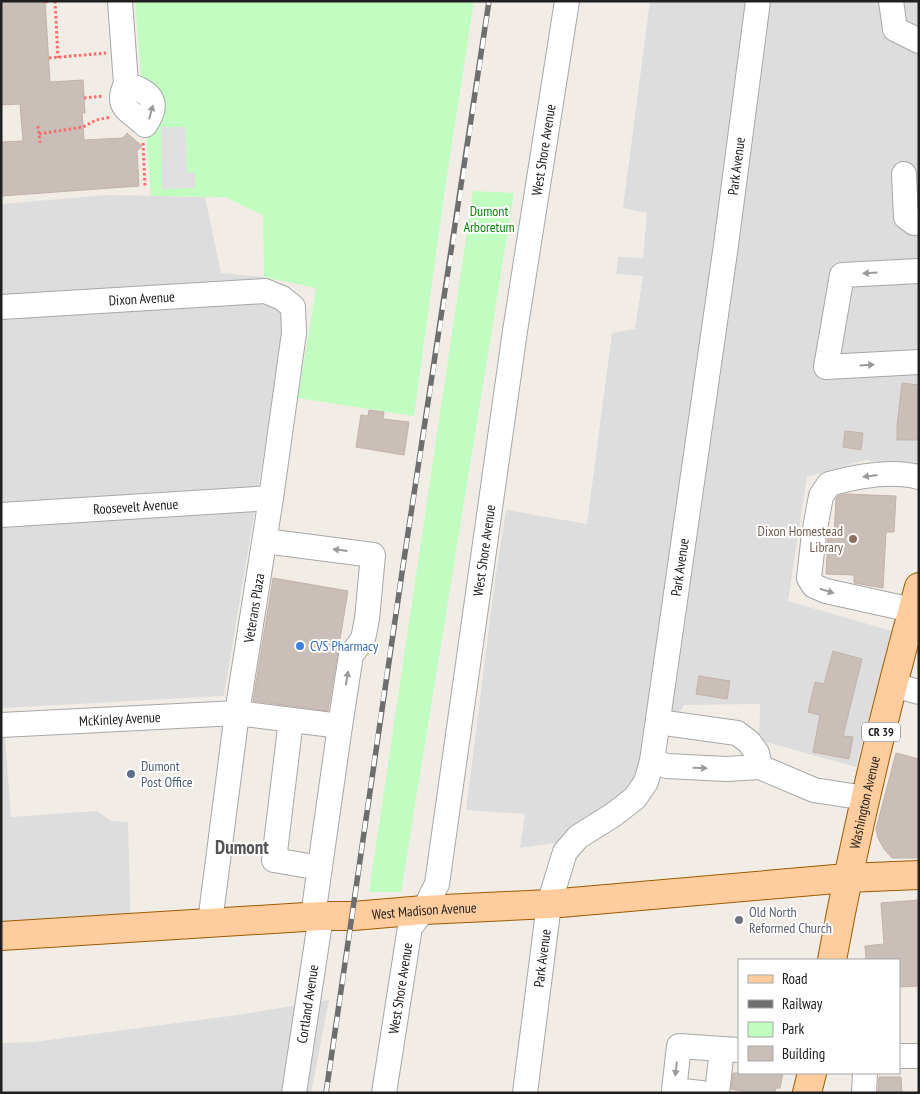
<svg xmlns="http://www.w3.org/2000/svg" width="920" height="1094" font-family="'PT Sans Narrow',sans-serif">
  <rect width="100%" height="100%" fill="#f1ece6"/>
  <!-- residential -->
  <g fill="#dedddd">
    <polygon points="650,1 919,1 919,468 865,460 807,477 788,601 892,631 856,767 759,740 760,704 684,705 645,772 581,839 520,848 525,814 466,810 495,580 506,510 587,524 612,333 635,329 643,276 616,274 618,257 643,258 647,213 623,208"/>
    <polygon points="108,195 205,197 221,273 264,277 285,326 224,696 3,708 11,817 97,811 111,821 128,822 131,935 1,941 1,204"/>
    <polygon points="329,1000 311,1093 1,1093 1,1043 34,1042 237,1015"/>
  </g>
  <!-- park -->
  <g fill="#c1fdc1">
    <polygon points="135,1 474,1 445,188 414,416 298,398 316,288 264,277 263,215 225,197 151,196"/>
    <polygon points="473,191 514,193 401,892 369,892"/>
  </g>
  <!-- parking -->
  <polygon fill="#e0e0e0" points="161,127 186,127 187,173 195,173 195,188 162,189"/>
  <!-- building -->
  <g fill="#cabeb9" stroke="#c4b1a7">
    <polygon points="1,1 45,1 50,82 83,80 85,113 82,113 84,140 123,138 127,133 142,146 137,151 139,186 1,196 1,142 23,141 20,104 1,105"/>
    <polygon points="902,383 919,385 919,440 897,440 897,426"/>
    <polygon points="369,410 384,412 383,419 409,422 404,455 356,447 361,415 368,416"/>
    <polygon points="845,431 863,433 861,450 843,447"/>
    <polygon points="846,494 896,496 894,532 886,532 883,588 854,583 854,575 826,574 828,536 834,537 836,498 838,496"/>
    <polygon points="273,578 348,591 328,711 253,701"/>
    <polygon points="833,651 862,659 843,736 853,737 849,759 813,752 820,715 808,712 815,682 824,684"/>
    <polygon points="699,676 730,681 727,699 696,694"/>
    <polygon points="896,753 919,759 919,858 892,858 884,849 878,838 876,829"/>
    <polygon points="919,900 919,986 899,987 899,960 866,960 865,946 884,944 881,903"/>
    <polygon points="733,1073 783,1073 780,1088 776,1088 775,1093 752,1093 731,1089"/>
    <polygon points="879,1077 901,1077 902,1093 878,1093"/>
  </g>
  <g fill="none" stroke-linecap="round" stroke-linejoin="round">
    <defs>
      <g id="minor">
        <path d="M120 1 126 84C114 109 131 110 145 125 162 100 149 92 126 84"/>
        <polyline points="891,1 895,29 919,41"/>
        <polyline points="904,174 906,217 914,223 919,222"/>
        <polyline points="919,271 842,275 826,367 919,362"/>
        <path id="s1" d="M1 307 265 291 282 298 293 307 294 333 271 498 237 713 210 922"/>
        <path id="s2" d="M1 515 271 498"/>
        <polyline points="265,541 373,555 367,619 363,639 351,655 340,726"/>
        <path d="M912 610 826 591 814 586 809 578 814 534 821 496 829 484C857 476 891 470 919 477"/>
        <polyline points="892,685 919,692"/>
        <polyline points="291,720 274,860 320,868"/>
        <polyline points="658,722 737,733 749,742 757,753 760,767"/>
        <path id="s3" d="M1 725 237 713 340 726 313 916"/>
        <polyline points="652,761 667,766 726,769 760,767 814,790 865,798"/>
        <polyline points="899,1056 919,1056"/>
        <path id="s4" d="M294 1093 321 916"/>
        <path id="s5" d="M384 1093 410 927 424 910 437 884 515 331 567 1"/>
        <path id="s6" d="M525 1093 549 904 565 852 578 837 613 815 635 798 646 782 652 761 726 245 758 1"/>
        <polyline points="701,1093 674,1090 679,1046 722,1049"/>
        <polyline points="717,1093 722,1049 739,1050"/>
        <polyline points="864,1093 865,1073"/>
      </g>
      <g id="major">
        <path id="s7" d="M1 936 321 916H353L424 910 549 904 847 878 919 875"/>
        <path id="s8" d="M832 960C855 835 885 710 919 587"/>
        <polyline points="807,1093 812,1073"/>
      </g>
    </defs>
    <!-- minor casing -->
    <use href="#minor" stroke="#a7a7a7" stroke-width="26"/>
    <!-- major casing -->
    <use href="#major" stroke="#9c5b00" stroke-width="30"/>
    <!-- path -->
    <g stroke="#ff6c69" stroke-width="3" stroke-dasharray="2.5 2.5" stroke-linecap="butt">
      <polyline points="55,1 58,58"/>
      <polyline points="45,2 50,1"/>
      <polyline points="49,58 106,53"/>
      <polyline points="84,98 103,96"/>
      <polyline points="38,126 40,143"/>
      <polyline points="39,134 83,127 96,120 111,117"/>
      <polyline points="143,143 145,187"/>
    </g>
    <!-- minor -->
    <use href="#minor" stroke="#fff" stroke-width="24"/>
    <!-- major -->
    <use href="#major" stroke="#ffcc9d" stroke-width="28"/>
    <defs>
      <path id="rail" d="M326 1093C353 917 376 741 403 566 432 378 462 190 489 1"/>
    </defs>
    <!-- rail casing -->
    <use href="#rail" stroke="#6e6e6e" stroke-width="5.5"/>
    <!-- rail -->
    <use href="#rail" stroke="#fff" stroke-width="4" stroke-dasharray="11" stroke-linecap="butt"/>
  </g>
  <!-- one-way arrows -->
  <defs><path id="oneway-solid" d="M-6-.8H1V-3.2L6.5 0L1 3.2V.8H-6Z" transform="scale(1.25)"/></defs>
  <g fill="#9b9b9b">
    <use href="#oneway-solid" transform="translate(151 112) rotate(-75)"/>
    <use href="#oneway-solid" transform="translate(870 273) rotate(177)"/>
    <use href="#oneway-solid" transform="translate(867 365) rotate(-3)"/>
    <use href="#oneway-solid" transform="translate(870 476) rotate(173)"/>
    <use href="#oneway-solid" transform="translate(340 550) rotate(-173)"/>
    <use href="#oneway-solid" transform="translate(827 591) rotate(17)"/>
    <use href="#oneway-solid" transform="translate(347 678) rotate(-81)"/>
    <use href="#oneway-solid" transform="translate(700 768) rotate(2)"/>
    <use href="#oneway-solid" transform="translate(676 1069) rotate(97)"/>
  </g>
  <!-- markers -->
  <circle fill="#8d6e63" stroke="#fff" stroke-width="2" cx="853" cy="539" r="5"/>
  <circle fill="#3f7fe0" stroke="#fff" stroke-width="2" cx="300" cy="646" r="5"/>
  <circle fill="#5c6f8a" stroke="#fff" stroke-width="2" cx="131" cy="774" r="5"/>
  <circle fill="#6b7280" stroke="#fff" stroke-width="2" cx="739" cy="920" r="5"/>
  <g text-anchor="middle" stroke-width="4" stroke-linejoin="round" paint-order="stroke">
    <!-- shield labels -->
    <rect fill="#fff" stroke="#636363" stroke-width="1" x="862" y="722.5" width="38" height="19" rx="4"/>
    <g font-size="12" font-weight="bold" fill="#202020">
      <text x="881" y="736">CR 39</text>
    </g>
    <!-- street labels -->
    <g font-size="14" fill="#202020" stroke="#fff">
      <text dy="5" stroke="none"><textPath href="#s5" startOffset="961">West Shore Avenue</textPath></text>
      <text dy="5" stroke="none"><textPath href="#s6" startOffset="976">Park Avenue</textPath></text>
      <text dy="5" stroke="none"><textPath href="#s1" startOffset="141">Dixon Avenue</textPath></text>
      <text dy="5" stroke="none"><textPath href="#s2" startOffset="135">Roosevelt Avenue</textPath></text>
      <text dy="5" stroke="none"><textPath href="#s5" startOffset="556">West Shore Avenue</textPath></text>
      <text dy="5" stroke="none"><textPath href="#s6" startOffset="571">Park Avenue</textPath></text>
      <text transform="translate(254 608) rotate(-81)" y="5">Veterans Plaza</text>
      <text dy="5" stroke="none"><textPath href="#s3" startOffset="119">McKinley Avenue</textPath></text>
      <text dy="5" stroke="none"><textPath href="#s8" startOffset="161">Washington Avenue</textPath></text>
      <text dy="5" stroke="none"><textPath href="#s7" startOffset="424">West Madison Avenue</textPath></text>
      <text dy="5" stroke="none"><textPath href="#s6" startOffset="136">Park Avenue</textPath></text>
      <text dy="5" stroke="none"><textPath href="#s5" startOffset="106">West Shore Avenue</textPath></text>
      <text dy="5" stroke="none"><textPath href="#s4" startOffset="90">Cortland Avenue</textPath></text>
    </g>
    <!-- park labels -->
    <g font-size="14" fill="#048804" stroke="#fff">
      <text x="489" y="216">Dumont<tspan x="489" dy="16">Arboretum</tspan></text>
    </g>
    <!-- education labels -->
    <g font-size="14" fill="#785e54" stroke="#fff" text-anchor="end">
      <text x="843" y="536">Dixon Homestead<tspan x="843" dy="16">Library</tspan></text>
    </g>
    <!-- shop labels -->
    <g font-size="14" fill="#366cbe" stroke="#fff" text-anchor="start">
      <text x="310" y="651">CVS Pharmacy</text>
    </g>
    <!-- service labels -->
    <g font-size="14" fill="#4e5e75" stroke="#fff" text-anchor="start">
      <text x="141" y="771">Dumont<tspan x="141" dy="16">Post Office</tspan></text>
    </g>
    <!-- worship labels -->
    <g font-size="14" fill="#5b616d" stroke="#fff" text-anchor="start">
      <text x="749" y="917">Old North<tspan x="749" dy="16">Reformed Church</tspan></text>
    </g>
    <!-- district labels -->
    <g font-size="19" font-weight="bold" fill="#535353" stroke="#fff">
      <text x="242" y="854">Dumont</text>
    </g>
  </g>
  <!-- border -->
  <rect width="920" height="1094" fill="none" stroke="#202020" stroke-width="5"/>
  <!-- legend -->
  <rect x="738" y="959" width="162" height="115" fill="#ffffff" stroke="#a6a6a6"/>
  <rect x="748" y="975" width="25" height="8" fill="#ffcc9d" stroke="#a6a6a6"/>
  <text x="782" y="984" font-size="15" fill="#202020">Road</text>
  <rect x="748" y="1000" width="25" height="8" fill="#6e6e6e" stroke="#a6a6a6"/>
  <text x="782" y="1009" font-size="15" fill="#202020">Railway</text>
  <rect x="748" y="1022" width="25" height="15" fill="#c1fdc1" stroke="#a6a6a6"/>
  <text x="782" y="1034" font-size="15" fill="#202020">Park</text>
  <rect x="748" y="1046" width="25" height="15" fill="#cabeb9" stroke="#a6a6a6"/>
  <text x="782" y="1059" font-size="15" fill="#202020">Building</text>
</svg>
